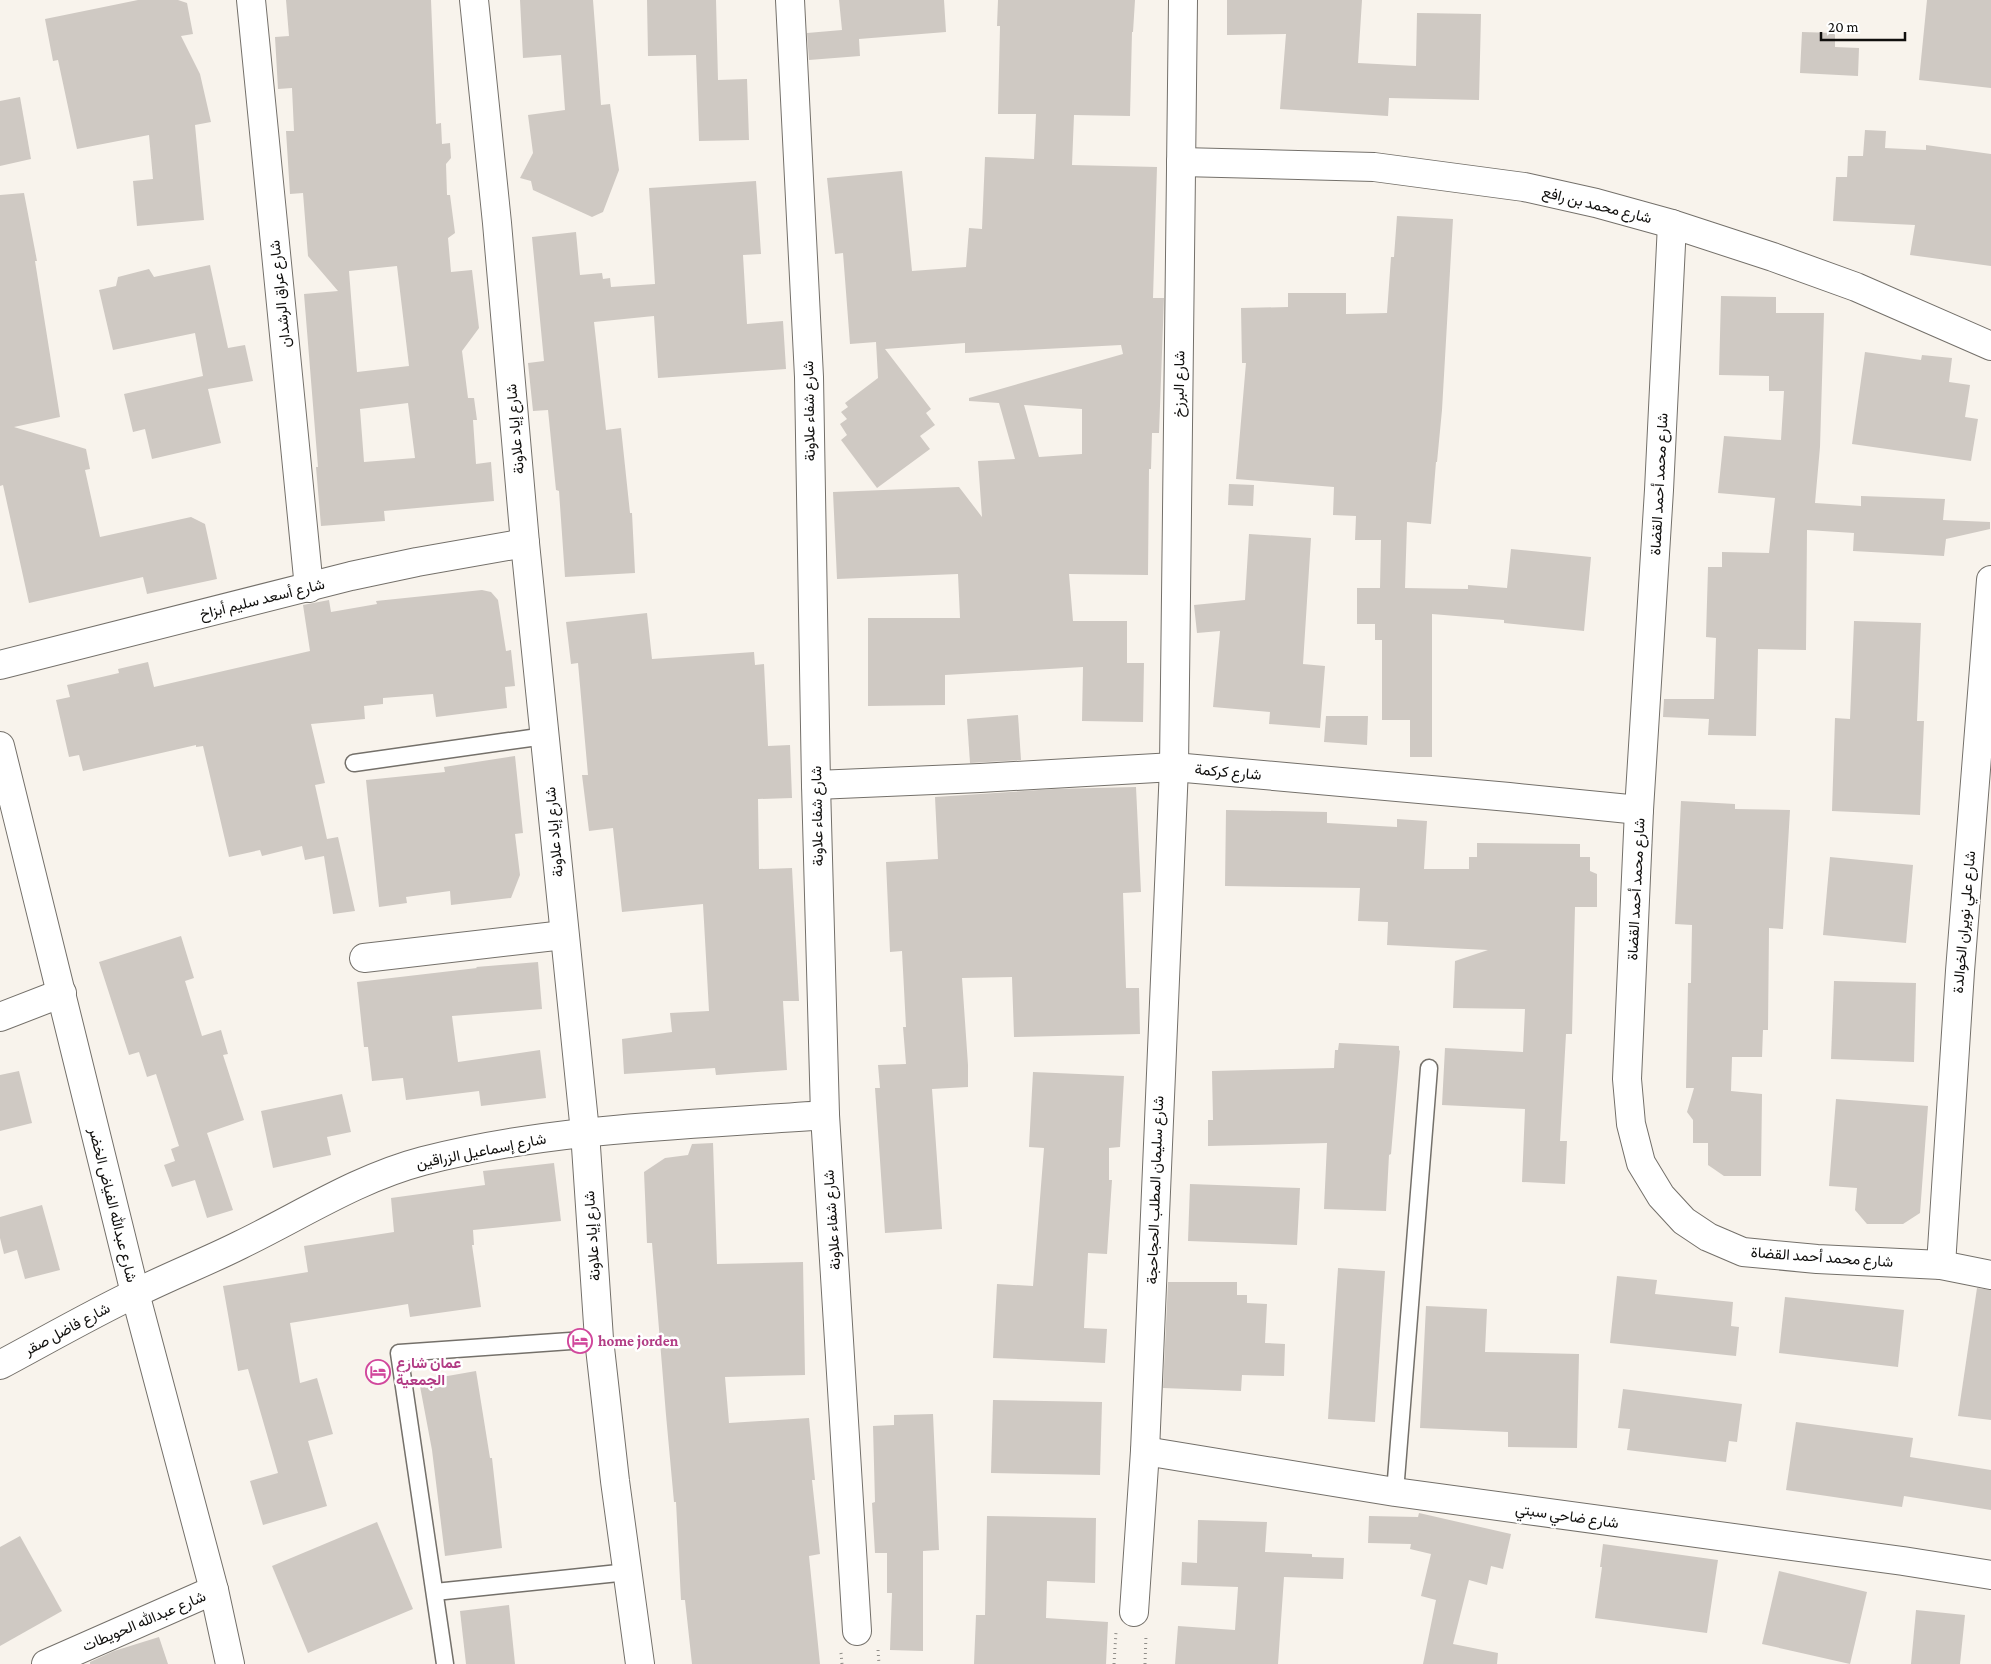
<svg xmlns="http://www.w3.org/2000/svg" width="1991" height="1664" font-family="'Crimson Pro',Vazirmatn,serif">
  <rect width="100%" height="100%" fill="#f8f3ec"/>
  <!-- building -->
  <g fill="#cfc9c3" fill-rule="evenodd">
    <polygon points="138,0 178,0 187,3 193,34 181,36 200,74 211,122 195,125 204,220 137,226 133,181 153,179 149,135 77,149 58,60 53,61 45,19"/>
    <path d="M286 0H431L436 124 441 123 442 144 450 143 451 158 446 164 447 195H450L455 233 448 238 451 272 472 270 479 328 462 351 468 398H474L477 420H473L476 464 491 462 494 501 384 511 385 521 321 526 316 467H318L304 294 338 291 308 256 303 193 290 194 286 131H294L292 88 278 89 275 37 289 36ZM397 266 409 366 357 372 349 271ZM408 403 415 458 364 462 360 409Z"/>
    <polygon points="520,0 593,0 601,105 610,104 619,170 603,212 592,217 533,190 531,181 520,178 533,153 528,115 565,110 561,55 523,58"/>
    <polygon points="647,0 716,0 718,80 747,79 749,140 699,141 696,55 648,56"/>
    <polygon points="839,0 944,0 946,32 859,39 860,56 809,60 807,33 842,30"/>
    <path d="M998 0H1135L1133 32H1132L1130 116 1074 115 1072 165 1157 167 1153 298H1164L1159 433H1152L1151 469H1149L1148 575 1069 574 1073 621H1127V663H1144L1143 722 1082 721 1083 667 945 675V705L868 706V618H960L958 574 837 579 833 492 959 487 982 517 978 461 1015 459 999 403 969 401V398L1123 354 1121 345 965 353V343L885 349 931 409 926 413 935 425 920 436 930 449 877 488 841 440 847 435 840 424 847 419 841 412 848 407 845 403 878 378 876 342 850 344 843 253 835 254 827 178 902 171 912 271 966 267 969 228 982 229 985 157 1034 159 1036 114H998L1000 26H997ZM1024 405 1082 409V454L1039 457Z"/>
    <polygon points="1227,0 1362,0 1358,63 1416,66 1417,13 1481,14 1479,100 1389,98 1388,116 1280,109 1286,34 1227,35"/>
    <polygon points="1927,0 1991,0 1991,88 1919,80"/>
    <polygon points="1802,32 1835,33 1835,47 1859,48 1858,76 1800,73"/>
    <polygon points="20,97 31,159 0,166 0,101"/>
    <polygon points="1865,130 1886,131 1885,148 1926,150 1926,145 1991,154 1991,266 1910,255 1915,225 1833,221 1836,177 1847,177 1848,156 1863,156"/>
    <polygon points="756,181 761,254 743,255 747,324 783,321 786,369 658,378 654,316 594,322 606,430 621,428 630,513 632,513 635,573 565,577 559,491 556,490 548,410 533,411 528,363 544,361 532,237 576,232 580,275 602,273 603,279 610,278 611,287 655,284 649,188"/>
    <polygon points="24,193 37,261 35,261 60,417 14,427 86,449 90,469 85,470 100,537 191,517 205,524 217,579 147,594 143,577 29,603 3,485 0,486 0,195"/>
    <polygon points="1397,216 1453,219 1442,410 1437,462 1436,462 1431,524 1407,522 1405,588 1468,589 1468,585 1507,588 1511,549 1591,557 1584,631 1504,623 1504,620 1432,614 1432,757 1410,757 1410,720 1382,720 1382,640 1375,640 1375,624 1357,624 1357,588 1380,588 1381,540 1355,540 1356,516 1333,515 1334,487 1236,479 1246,363 1242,363 1241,308 1288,307 1288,293 1346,293 1346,314 1387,313 1391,257 1394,257"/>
    <polygon points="210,265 228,348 245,345 253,381 208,389 221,443 152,459 145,429 133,432 124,394 203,376 195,333 113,350 99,290 116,286 118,277 149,269 154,277"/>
    <polygon points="1721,296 1776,297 1776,313 1824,313 1820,447 1815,503 1861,506 1861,496 1945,499 1943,520 1990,522 1990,529 1946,539 1944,556 1853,551 1854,533 1807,530 1806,650 1758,649 1756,736 1708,735 1709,719 1663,717 1664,699 1714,699 1716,638 1706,637 1708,567 1722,567 1722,552 1769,553 1775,498 1718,493 1724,436 1781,440 1784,391 1769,391 1769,376 1719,375"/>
    <polygon points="1865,352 1921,360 1922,355 1952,358 1949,382 1970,385 1965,417 1978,419 1971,461 1852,444"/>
    <polygon points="1229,484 1254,485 1253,506 1228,505"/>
    <polygon points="1249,534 1311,538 1303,664 1325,666 1320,728 1269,724 1270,712 1213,707 1220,631 1197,633 1194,605 1245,600"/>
    <polygon points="482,590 491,592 498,600 506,651 511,650 515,686 505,687 507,708 436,717 433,694 383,698 383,704 364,706 365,719 311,724 325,783 315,785 327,839 338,837 355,911 333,914 324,856 305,860 302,846 262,856 260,850 229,857 203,746 196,747 196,745 83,771 79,755 69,757 56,700 70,697 67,685 119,673 118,669 148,662 154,687 310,651 303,605 329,600 331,612 377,604 376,601"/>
    <polygon points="647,613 652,659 754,652 755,665 764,664 768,746 790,745 792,798 758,799 759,869 792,868 799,1001 783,1001 787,1070 716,1075 715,1068 624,1074 622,1039 672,1032 670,1013 709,1011 703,904 622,912 613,828 589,831 582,775 588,775 578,663 571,664 566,622"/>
    <polygon points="1854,621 1921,623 1917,721 1924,721 1920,815 1832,811 1835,718 1850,719"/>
    <polygon points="1018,715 1021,760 970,763 967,719"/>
    <polygon points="1326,716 1368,716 1367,745 1324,742"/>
    <polygon points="515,756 523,833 515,834 520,875 511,898 451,905 450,891 406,897 407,903 379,907 366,780 445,772 444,767"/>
    <polygon points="1136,787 1141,892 1123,893 1126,988 1139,988 1140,1034 1014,1037 1012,977 962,978 968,1065 968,1087 932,1089 942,1229 885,1233 875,1088 880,1088 878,1065 906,1064 903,1027 906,1027 902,951 890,952 886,862 938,859 935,797 1054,789"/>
    <polygon points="1681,801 1735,804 1735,809 1790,810 1783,929 1769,928 1768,1030 1763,1030 1762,1057 1732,1057 1731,1091 1762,1094 1761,1176 1724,1176 1708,1165 1708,1143 1693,1143 1693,1120 1687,1112 1694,1088 1686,1088 1688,983 1691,983 1692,925 1675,924"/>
    <polygon points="1226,810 1327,812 1327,823 1397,827 1397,819 1427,821 1424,869 1469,869 1469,857 1477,857 1477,843 1580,844 1580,857 1590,857 1590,871 1597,874 1597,907 1575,907 1572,1034 1566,1034 1560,1141 1567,1141 1565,1184 1522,1182 1525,1109 1442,1105 1445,1048 1523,1052 1525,1009 1453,1008 1455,961 1488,950 1387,945 1388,922 1358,921 1360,888 1225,886"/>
    <polygon points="1830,857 1913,865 1906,943 1823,935"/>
    <polygon points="181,936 194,978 185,981 202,1036 221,1030 228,1054 223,1055 244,1120 207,1133 233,1210 207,1218 195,1180 172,1187 164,1165 175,1161 171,1149 179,1146 156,1074 147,1077 139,1052 129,1055 99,962"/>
    <polygon points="538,962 542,1009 452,1016 458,1062 540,1050 546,1098 481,1106 479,1091 406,1100 403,1078 372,1081 368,1047 364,1047 357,982 477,968 476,967"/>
    <polygon points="1834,981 1916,983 1914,1062 1831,1059"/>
    <polygon points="1339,1043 1399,1046 1399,1051 1400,1050 1391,1154 1389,1155 1386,1211 1324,1209 1327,1143 1208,1146 1208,1120 1213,1120 1212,1071 1334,1068 1335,1050 1338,1050"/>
    <polygon points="19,1071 32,1123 0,1131 0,1075"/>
    <polygon points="1033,1072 1124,1076 1120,1147 1109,1148 1109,1180 1112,1180 1107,1254 1088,1253 1084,1328 1107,1329 1105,1363 993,1358 997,1284 1033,1286 1044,1148 1029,1147"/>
    <polygon points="342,1094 351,1132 327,1137 331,1155 273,1168 261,1111"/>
    <polygon points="1836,1099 1928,1106 1920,1213 1903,1224 1867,1224 1855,1210 1857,1188 1829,1186"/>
    <polygon points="713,1143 717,1264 803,1262 805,1375 725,1377 729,1423 809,1418 815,1480 812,1480 820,1554 809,1556 820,1664 692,1664 685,1600 681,1600 676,1502 674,1502 666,1415 652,1243 647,1243 644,1172 665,1158 688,1155 692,1144"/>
    <polygon points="554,1163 561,1221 473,1230 474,1245 472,1245 481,1307 410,1317 408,1304 290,1323 300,1383 317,1378 333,1434 308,1441 327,1506 263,1525 250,1481 278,1473 248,1369 238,1371 223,1286 308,1272 304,1246 394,1232 391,1198 485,1185 483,1171"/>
    <polygon points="1190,1184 1300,1188 1297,1245 1188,1241"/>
    <polygon points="42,1205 60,1270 25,1279 17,1250 4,1254 0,1238 0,1217"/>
    <polygon points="1338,1268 1385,1271 1375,1422 1328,1419"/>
    <polygon points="1617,1276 1657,1280 1655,1294 1733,1302 1731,1326 1739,1327 1736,1356 1610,1343"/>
    <polygon points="1168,1282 1237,1282 1237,1295 1247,1295 1247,1303 1267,1304 1265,1343 1285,1344 1284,1376 1242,1375 1241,1391 1163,1388"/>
    <polygon points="1977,1288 1991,1290 1991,1420 1958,1416"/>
    <polygon points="1785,1297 1904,1310 1898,1367 1779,1353"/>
    <polygon points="1426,1306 1487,1309 1485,1352 1579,1354 1577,1448 1508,1447 1508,1432 1420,1428"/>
    <polygon points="476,1371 490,1458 492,1458 502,1548 445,1556 432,1450 419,1381"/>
    <polygon points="1623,1389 1742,1404 1737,1442 1729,1441 1726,1462 1627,1450 1630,1429 1618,1428"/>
    <polygon points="993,1400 1102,1402 1100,1475 991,1473"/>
    <polygon points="933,1414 939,1550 923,1551 923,1651 890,1650 892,1593 887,1593 887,1553 875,1553 872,1503 875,1502 873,1426 894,1425 894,1415"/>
    <polygon points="1796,1422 1913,1438 1910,1457 1991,1470 1991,1510 1904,1496 1902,1507 1786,1490"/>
    <polygon points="1419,1513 1511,1534 1503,1569 1491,1566 1487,1585 1469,1580 1453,1644 1498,1653 1497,1664 1423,1664 1436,1600 1421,1596 1431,1554 1410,1549 1411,1544 1368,1543 1369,1516 1418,1517"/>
    <polygon points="987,1516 1096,1518 1095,1583 1047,1581 1046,1618 1108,1622 1106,1664 974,1664 976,1615 985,1615"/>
    <polygon points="1198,1520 1267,1522 1265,1552 1312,1554 1312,1557 1344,1558 1343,1579 1284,1577 1278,1664 1175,1664 1178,1626 1235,1630 1238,1587 1181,1585 1182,1562 1197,1563"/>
    <polygon points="377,1522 413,1609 308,1653 272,1566"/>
    <polygon points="20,1536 62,1611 0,1646 0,1547"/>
    <polygon points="1603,1544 1718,1560 1707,1633 1595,1618 1602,1567 1600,1567"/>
    <polygon points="1779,1571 1867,1592 1850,1664 1762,1644"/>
    <polygon points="509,1605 515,1664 466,1664 460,1611"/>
    <polygon points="1916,1610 1965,1615 1960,1664 1911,1664"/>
    <polygon points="159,1637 168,1664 90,1664 90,1662 114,1651"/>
  </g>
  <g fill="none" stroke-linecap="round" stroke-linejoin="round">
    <defs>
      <g id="service">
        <polyline points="354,763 545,736"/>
        <polyline points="1395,1492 1429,1068"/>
        <polyline points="435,1592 628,1572"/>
        <polyline points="445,1664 399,1353 599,1339"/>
      </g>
      <g id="minor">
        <polyline points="251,0 309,588"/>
        <polyline points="474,0 497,223 525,543 585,1132 599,1339 615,1481 640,1664"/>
        <polyline points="790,0 809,377 816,785 825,1115 857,1631"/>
        <polyline points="1181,162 1374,167 1524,187 1596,203 1672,224 1773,257 1856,287 1991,346"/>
        <polyline points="1672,224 1659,490 1639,810 1627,1079 1631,1124 1641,1163 1661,1196 1684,1221 1708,1237 1743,1252 1817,1259 1941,1265 1991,1275"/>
        <polyline points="0,665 351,576 417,562 525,543"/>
        <polyline points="816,785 980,778 1174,767 1509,797 1639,810"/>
        <polyline points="364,958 564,935"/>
        <polyline points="0,1017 62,993"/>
        <polyline points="1941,1265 1960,971 1991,580"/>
        <path d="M0 1365C45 1341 90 1315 136 1293 170 1276 206 1262 240 1245 300 1216 358 1178 423 1161 554 1127 691 1125 825 1115"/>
        <polyline points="1145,1451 1395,1492 1903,1561 1991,1575"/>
        <polyline points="1134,1612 1145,1451 1174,767 1183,0"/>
        <polyline points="46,1664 214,1590"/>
      </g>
      <polyline id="tertiary" points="0,746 135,1293 214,1590 230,1664"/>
    </defs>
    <!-- service casing -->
    <use href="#service" stroke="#74706a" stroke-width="19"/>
    <!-- minor casing -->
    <use href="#minor" stroke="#74706a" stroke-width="30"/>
    <!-- tertiary casing -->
    <use href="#tertiary" stroke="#74706a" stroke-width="30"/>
    <!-- path -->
    <g stroke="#908d88" stroke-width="3" stroke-dasharray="1 4" stroke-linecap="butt">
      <polyline points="878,1650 879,1664"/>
      <polyline points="841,1653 842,1664"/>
      <polyline points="1114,1664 1116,1632"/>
      <polyline points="1145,1664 1146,1635"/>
    </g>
    <!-- service -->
    <use href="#service" stroke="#fff" stroke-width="16"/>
    <!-- minor -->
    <use href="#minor" stroke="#fff" stroke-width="28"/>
    <!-- tertiary -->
    <use href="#tertiary" stroke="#fff" stroke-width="28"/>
  </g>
  <!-- icons -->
  <defs>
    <symbol id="hotel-ring" viewBox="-11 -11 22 22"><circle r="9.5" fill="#fff" stroke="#d1479c" stroke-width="1.5"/><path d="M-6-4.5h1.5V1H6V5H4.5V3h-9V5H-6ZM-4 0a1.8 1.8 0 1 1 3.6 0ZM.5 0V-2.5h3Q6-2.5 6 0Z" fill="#d1479c"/></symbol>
  </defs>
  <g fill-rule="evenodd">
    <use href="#hotel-ring" x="566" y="1327" width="28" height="28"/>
    <use href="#hotel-ring" x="364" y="1358" width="28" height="28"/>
  </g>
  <g text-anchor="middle" stroke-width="5" stroke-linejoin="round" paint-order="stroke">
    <!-- street labels -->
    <g font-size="15" fill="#100f0d" stroke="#fff">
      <text transform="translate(1597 205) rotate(14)" y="5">شارع محمد بن رافع</text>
      <text transform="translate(280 294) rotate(-96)" y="5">شارع عراق الرشدان</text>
      <text transform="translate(1179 384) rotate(-89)" y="5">شارع البرزخ</text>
      <text transform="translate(809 411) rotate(-91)" y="5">شارع شفاء علاونة</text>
      <text transform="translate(515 429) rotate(-95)" y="5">شارع إياد علاونة</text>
      <text transform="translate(1659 484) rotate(-87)" y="5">شارع محمد أحمد القضاة</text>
      <text transform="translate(262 599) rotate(-14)" y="5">شارع أسعد سليم أبزاخ</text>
      <text transform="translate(1228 772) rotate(5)" y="5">شارع كركمة</text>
      <text transform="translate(817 816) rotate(-91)" y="5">شارع شفاء علاونة</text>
      <text transform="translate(554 832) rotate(-95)" y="5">شارع إياد علاونة</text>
      <text transform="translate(1636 889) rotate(-87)" y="5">شارع محمد أحمد القضاة</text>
      <text transform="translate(1964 922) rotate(-85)" y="5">شارع علي نويران الخوالدة</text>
      <text transform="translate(481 1151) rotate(-11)" y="5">شارع إسماعيل الزراقين</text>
      <text transform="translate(1155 1190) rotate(-88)" y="5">شارع سليمان المطلب الحجاحجة</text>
      <text transform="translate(113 1205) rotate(76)" y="5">شارع عبدالله الفياض الخضر</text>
      <text transform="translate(832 1220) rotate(-94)" y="5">شارع شفاء علاونة</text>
      <text transform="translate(592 1236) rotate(-94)" y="5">شارع إياد علاونة</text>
      <text transform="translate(1822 1257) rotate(4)" y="5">شارع محمد أحمد القضاة</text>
      <text transform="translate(67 1329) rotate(-28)" y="5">شارع فاضل صقر</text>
      <text transform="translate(1567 1516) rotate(8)" y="5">شارع ضاحي سبتي</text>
      <text transform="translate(144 1621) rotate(-23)" y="5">شارع عبدالله الحويطات</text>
    </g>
    <!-- hotel labels -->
    <g font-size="15" font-weight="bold" fill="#b23c85" stroke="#fff" text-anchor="start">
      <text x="598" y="1346">home jorden</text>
      <text x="396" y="1368">عمان شارع<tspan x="396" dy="17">الجمعية</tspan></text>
    </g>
  </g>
  <!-- scale -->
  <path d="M1821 32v8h84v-8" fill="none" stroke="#100f0d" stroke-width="2.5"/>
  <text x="1828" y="32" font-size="15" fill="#100f0d" stroke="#ffffff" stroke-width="4" paint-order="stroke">20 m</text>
</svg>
